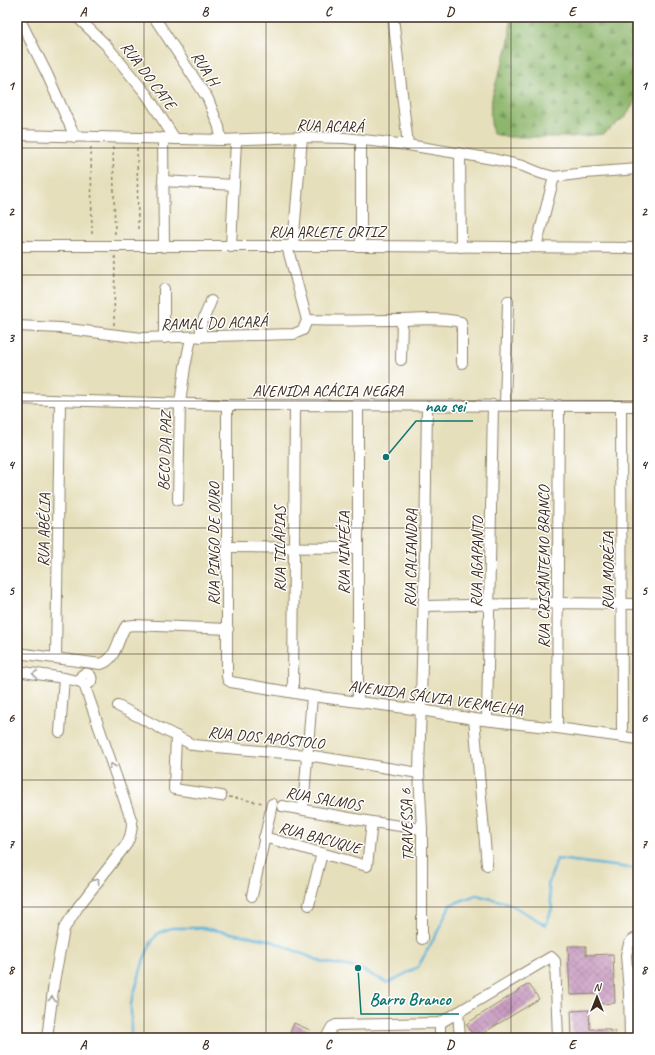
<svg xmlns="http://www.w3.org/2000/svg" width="655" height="1055" font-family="Caveat,sans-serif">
  <defs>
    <pattern id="forest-firs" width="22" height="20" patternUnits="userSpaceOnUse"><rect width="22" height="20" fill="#8db66c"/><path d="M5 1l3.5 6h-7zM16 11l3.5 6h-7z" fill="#749458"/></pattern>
    <pattern id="building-cross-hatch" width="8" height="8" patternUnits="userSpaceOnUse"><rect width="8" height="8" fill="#c494bc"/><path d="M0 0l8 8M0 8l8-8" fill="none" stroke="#a07998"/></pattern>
  </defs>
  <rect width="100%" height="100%" fill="#fff"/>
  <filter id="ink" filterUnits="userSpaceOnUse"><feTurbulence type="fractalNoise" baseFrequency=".025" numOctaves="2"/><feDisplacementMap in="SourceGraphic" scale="8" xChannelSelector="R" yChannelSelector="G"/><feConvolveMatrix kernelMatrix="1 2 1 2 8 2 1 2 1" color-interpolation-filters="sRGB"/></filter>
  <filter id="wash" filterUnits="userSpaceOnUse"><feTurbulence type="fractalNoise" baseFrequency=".012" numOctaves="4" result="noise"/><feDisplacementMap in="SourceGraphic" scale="16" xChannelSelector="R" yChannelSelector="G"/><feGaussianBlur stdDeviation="0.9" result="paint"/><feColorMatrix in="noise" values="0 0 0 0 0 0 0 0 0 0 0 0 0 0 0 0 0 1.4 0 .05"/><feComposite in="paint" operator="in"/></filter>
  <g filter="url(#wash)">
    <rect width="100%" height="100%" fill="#e6dfbb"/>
    <!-- forest -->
    <path fill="url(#forest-firs)" stroke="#647045" d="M509 17H638V97L626 116 603 134 571 137H509L493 134C489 117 490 103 495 86 501 64 514 40 509 17Z"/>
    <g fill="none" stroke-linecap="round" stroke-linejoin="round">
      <!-- stream -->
      <polyline stroke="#5eb3da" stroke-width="2.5" points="131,1038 131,1004 144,959 151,943 158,933 171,928 203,928 269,940 322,962 358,968 388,983 418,967 438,931 450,905 476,895 508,903 546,925 552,908 548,885 557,859 638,869"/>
    </g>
    <g id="blocks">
      <!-- building -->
      <g fill="url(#building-cross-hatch)">
        <polygon points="568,946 586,946 586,955 613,954 615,1003 597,1004 597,994 570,995"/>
        <polygon points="529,984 539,999 475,1038 466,1024"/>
        <polygon points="589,1010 590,1029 609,1029 609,1031 615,1031 615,1038 572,1038 571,1011"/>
        <polygon points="294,1023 310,1030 307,1038 288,1038"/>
      </g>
    </g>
  </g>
  <g filter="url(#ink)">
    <use href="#blocks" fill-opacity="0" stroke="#90846c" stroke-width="1"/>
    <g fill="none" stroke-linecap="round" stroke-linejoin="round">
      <defs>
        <g id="minor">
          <polyline points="77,17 106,45 147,95 175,139"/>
          <polyline points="154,17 208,99 219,127 221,140"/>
          <polyline points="393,17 408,145"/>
          <polyline points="21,22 47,74 75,137"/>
          <polyline points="17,135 221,140 302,137 345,138 408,145 493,159 523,166 540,173 554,177 585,173 638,169"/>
          <polyline points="163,138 164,247"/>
          <polyline points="460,155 461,247"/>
          <polyline points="163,181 234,185"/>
          <polyline points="17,246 361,246 638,248"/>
          <polyline points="293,246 302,137"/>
          <polyline points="361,246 361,140"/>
          <polyline points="231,247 236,140"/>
          <polyline points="536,247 554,177"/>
          <path d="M307 320C338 321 369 320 399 320 419 320 441 317 461 322L462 329V363"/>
          <polyline points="17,326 60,328 142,338 294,334 303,330 307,320 287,246"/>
          <polyline points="201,337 201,325 211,301"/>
          <polyline points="164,338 164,289"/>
          <polyline points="401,360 402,320"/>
          <polyline points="17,399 227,405 638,406"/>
          <polyline points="227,405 227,676 228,680 231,682 312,696 421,710 474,719 557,728 638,739"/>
          <polyline points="358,405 358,701"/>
          <polyline points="505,405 508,301"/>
          <polyline points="621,407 622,736"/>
          <polyline points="178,500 180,403 185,367 191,338"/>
          <polyline points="228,547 358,548"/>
          <polyline points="424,606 557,603 638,604"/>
          <path d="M17 653 101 664C117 659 117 639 126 626L134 625 228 629"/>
          <polyline points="56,658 60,401"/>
          <polyline points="17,671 64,678 81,682"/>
          <circle cx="86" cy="679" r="5.5"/>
          <polyline points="293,692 295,405"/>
          <polyline points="118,706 193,745 307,755 419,773"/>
          <polyline points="474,719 487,865"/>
          <polyline points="487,720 493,405"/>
          <polyline points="557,728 559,405"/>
          <polyline points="60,732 64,678"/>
          <polyline points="176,736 174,789 221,796"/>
          <polyline points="282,806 372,822 422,829"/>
          <polyline points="303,809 312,696"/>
          <polyline points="264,837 367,866 372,822"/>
          <polyline points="252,896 272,804"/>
          <polyline points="309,905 322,853"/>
          <polyline points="422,939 422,829 419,773 425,551 427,406"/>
          <polyline points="458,1012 460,1038"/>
          <polyline points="440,1023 440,1038"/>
          <path d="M47 1038 54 982 64 929 78 907 126 845C131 837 132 831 132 822L84 684"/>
          <polyline points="326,1038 332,1027 336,1025 440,1023 551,957 555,961 558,1038"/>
          <polyline points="630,1038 629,992 626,955 629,944 632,940 638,937"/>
        </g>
      </defs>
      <!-- minor casing -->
      <use href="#minor" stroke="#90846c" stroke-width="12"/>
      <!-- path -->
      <g stroke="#90846c" stroke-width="1.5" stroke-dasharray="3 3" stroke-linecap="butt">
        <polyline points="91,147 92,237"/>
        <polyline points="113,147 115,237"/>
        <polyline points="137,148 138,229"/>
        <polyline points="114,325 115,255"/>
        <polyline points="229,797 263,803"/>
      </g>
      <!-- minor -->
      <use href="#minor" stroke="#fff" stroke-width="10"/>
    </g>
    <!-- one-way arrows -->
    <defs><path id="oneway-chevron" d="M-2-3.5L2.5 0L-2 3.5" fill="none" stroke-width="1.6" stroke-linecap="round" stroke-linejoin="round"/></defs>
    <g stroke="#a79f9a">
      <use href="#oneway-chevron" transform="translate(35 674) rotate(-172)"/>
      <use href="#oneway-chevron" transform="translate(112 766) rotate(-109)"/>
      <use href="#oneway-chevron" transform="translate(97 881) rotate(-53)"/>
      <use href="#oneway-chevron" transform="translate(52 999) rotate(-84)"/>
    </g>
  </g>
  <!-- grid -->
  <path fill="none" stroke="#3b2a1e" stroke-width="1" stroke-opacity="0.55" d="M144 17V1038M266 17V1038M389 17V1038M511 17V1038M17 148H638M17 275H638M17 401H638M17 528H638M17 654H638M17 780H638M17 907H638"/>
  <g text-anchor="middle" stroke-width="3" stroke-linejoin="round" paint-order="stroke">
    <!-- street labels -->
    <g font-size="16" fill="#3b2a1e" stroke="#fff">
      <text transform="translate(206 68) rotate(57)" y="6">RUA H</text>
      <text transform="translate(149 75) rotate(53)" y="6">RUA DO CATE</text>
      <text transform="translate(330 125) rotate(2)" y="6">RUA ACARÁ</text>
      <text x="327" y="237">RUA ARLETE ORTIZ</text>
      <text transform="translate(214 322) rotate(-2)" y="6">RAMAL DO ACARÁ</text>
      <text x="328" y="396">AVENIDA ACÁCIA NEGRA</text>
      <text transform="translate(164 451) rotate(-88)" y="6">BECO DA PAZ</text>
      <text transform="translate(43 530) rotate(-89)" y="6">RUA ABÉLIA</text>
      <text transform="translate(213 544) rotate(-90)" y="6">RUA PINGO DE OURO</text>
      <text transform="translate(279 549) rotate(-90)" y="6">RUA TILÁPIAS</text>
      <text transform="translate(343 553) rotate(-90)" y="6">RUA NINFÉIA</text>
      <text transform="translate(410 558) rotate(-89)" y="6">RUA CALIANDRA</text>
      <text transform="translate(476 562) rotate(-89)" y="6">RUA AGAPANTO</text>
      <text transform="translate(543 567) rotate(-90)" y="6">RUA CRISÂNTEMO BRANCO</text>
      <text transform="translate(607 571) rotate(-90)" y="6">RUA MORÉIA</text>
      <text transform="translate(436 697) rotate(8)" y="6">AVENIDA SÁLVIA VERMELHA</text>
      <text transform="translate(266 737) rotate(6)" y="6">RUA DOS APÓSTOLO</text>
      <text transform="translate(324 798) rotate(10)" y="6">RUA SALMOS</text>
      <text transform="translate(406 825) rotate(-92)" y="6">TRAVESSA 6</text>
      <text transform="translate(320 837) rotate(15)" y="6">RUA BACUQUE</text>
    </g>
  </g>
  <!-- callouts -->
  <path fill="none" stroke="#0f766e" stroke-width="1.5" d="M386 457L416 421H473M358 968L361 1014H459"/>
  <g fill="#0f766e" stroke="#fff" stroke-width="1.5">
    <circle cx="386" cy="457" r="4"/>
    <circle cx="358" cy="968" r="4"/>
  </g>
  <g font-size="17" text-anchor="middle" font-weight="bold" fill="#0f766e" stroke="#fff" stroke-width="3" stroke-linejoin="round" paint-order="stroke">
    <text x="445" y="412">nao sei</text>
    <text x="410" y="1005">Barro Branco</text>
  </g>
  <!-- margin -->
  <rect width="655" height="1055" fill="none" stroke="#fff" stroke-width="44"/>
  <!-- north arrow -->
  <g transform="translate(597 997)" stroke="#ffffff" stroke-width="3" paint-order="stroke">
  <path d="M0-3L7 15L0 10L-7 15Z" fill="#3b2a1e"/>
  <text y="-6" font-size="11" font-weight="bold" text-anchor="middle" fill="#3b2a1e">N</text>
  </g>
  <rect x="22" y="22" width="611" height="1011" fill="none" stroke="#3b2a1e" stroke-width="1.5"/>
  <g font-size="13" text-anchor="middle" font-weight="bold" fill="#3b2a1e">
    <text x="83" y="16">A</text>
    <text x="205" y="16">B</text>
    <text x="328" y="16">C</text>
    <text x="450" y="16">D</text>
    <text x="572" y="16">E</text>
    <text x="11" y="90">1</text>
    <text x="644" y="90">1</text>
    <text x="11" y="216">2</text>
    <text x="644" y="216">2</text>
    <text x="11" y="342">3</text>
    <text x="644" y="342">3</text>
    <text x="11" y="469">4</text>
    <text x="644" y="469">4</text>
    <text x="11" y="595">5</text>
    <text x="644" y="595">5</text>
    <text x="11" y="722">6</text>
    <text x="644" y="722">6</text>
    <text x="11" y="848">7</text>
    <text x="644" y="848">7</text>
    <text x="11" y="974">8</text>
    <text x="644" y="974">8</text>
    <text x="83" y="1049">A</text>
    <text x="205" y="1049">B</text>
    <text x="328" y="1049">C</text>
    <text x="450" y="1049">D</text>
    <text x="572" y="1049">E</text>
  </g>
</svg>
